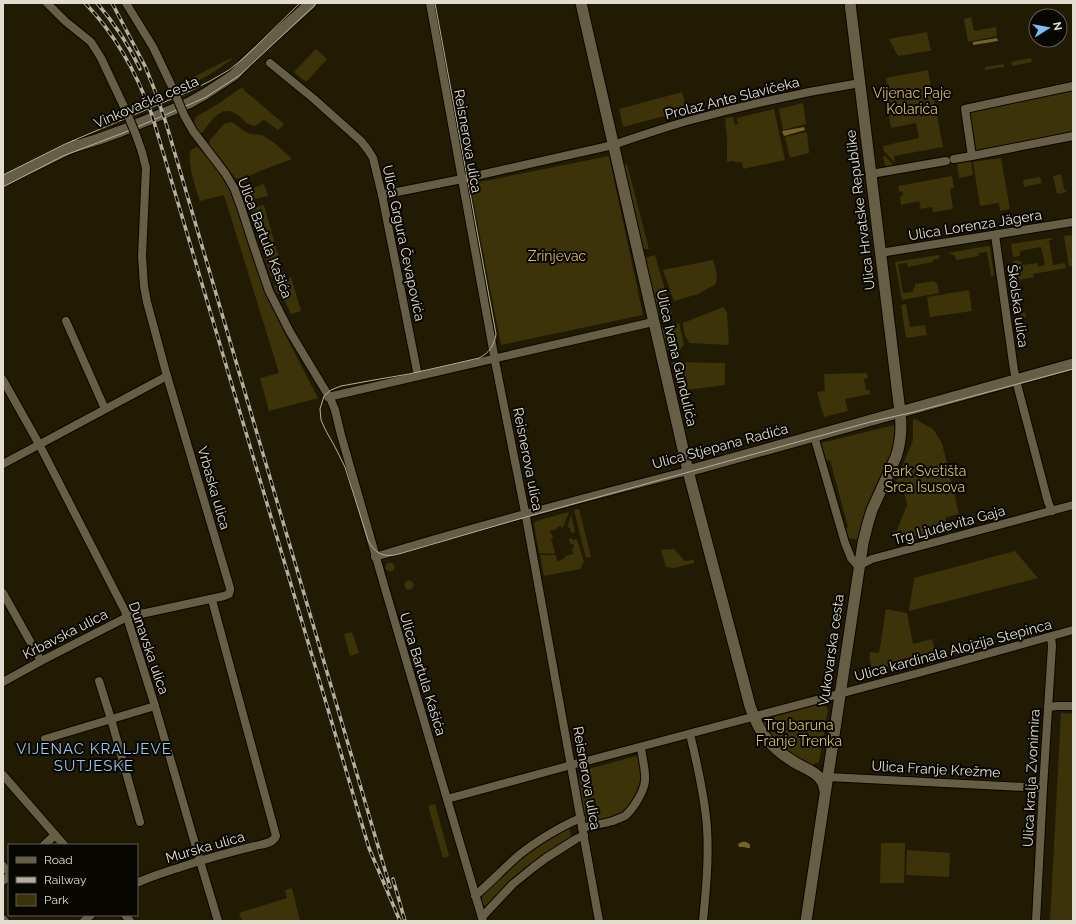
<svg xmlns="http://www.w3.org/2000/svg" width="1076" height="924" font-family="Raleway,sans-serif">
  <rect width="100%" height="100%" fill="#211b03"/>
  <!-- green -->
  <g fill="#3d3308">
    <polygon points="971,17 974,31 996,27 997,36 968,42 964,19"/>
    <polygon points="927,32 931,51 929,51 898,56 889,39"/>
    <polygon points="316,49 327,59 306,82 294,72"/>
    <path d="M231 58H233C218 70 202 80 184 87L183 83 186 81Z"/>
    <polygon points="1031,58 1032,62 1012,66 1011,62"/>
    <polygon points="1004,64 1004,67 985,70 985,67"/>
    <polygon points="928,70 943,147 894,156 895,163 884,151 883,146 919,138 916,123 891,128 886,99 890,98 886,78"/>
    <path d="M242 87 245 91 284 124 278 130 263 119 261 122 255 126C248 125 243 120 239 116 222 102 212 120 202 133H199L194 123 196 117 218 104Z"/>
    <polygon points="1073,89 1073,133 974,153 966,110"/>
    <polygon points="682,92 687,110 623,127 619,109"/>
    <polygon points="803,103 806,124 783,130 779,109"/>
    <polygon points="774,109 785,160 743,169 742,162 735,163 735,161 727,162 727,140 725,118 733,117 735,125 738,124 737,118"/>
    <path d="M230 122C236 123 240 129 246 132 251 135 256 134 261 135 272 139 284 152 292 159L260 171 245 178 239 179 235 178 221 159 210 147 209 144 210 140 224 124Z"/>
    <polygon points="807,132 809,153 790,158 785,137"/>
    <path d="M196 147H198C210 160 221 174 229 189 246 223 253 261 268 296 282 331 301 364 318 398L269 411 260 378 279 373 224 195 200 201C196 189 188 166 190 154 190 150 193 149 196 147Z"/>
    <polygon points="609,156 643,315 501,345 470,184"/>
    <polygon points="883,156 885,156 893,164 893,167 889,167 885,165"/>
    <polygon points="1001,158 1010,209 1000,211 999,203 980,206 973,162"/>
    <polygon points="971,161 973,175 959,178 957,164"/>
    <polygon points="627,164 649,249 643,249 620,166"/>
    <polygon points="1061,174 1064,189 1067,192 1057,194 1053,176"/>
    <polygon points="952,176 954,188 950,189 953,209 933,212 932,207 921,209 919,201 901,205 900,196 903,195 902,191 899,192 898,186"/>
    <polygon points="1040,177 1042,183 1024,187 1023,180"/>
    <polygon points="264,184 268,196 250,200 248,198 246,193 250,189"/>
    <polygon points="264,205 283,273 271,277 250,209"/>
    <polygon points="1073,235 1073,241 1072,242 1073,266 1069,267 1064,236"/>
    <polygon points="1051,238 1053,240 1049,240 1053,265 1065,263 1066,268 1033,274 1034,277 1019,280 1019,283 1018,284 1019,294 1021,294 1023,301 1020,302 1022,313 1025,313 1026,317 1022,318 1013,261 1018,260 1018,261 1021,261 1022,265 1038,263 1038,267 1045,265 1041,247 1020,251 1020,256 1013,257 1011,244"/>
    <polygon points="987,246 990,246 994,276 991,276 987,252 979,253 979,256 956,260 955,256 948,253"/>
    <polygon points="655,255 672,314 662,316 657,314 645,261 645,258"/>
    <polygon points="939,255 940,258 933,260 933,262 908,267 907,263 898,264 903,293 913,292 913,289 915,288 915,284 934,281 935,283 937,283 939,293 902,300 895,262"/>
    <polygon points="713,260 717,273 716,284 698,294 674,301 663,270"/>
    <polygon points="291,277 301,311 291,314 284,299 276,292 274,285 276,283 286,280"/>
    <polygon points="969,290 972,311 930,317 927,297"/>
    <polygon points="906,304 910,327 925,325 927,335 906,338 901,305"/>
    <path d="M723 307 727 312 729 345 690 343C685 337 683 331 683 323Z"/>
    <polygon points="679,323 684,344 679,351 664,351 659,331 665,326"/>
    <polygon points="672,362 725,363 725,385 679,391"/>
    <polygon points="867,373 868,378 864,379 866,390 870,390 870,394 845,399 848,411 824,417 817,392 825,391 824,374"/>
    <polygon points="915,419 933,429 942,443 959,514 946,517 945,529 897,541 895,535 907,505 904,491 894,487 913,440 913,420"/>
    <polygon points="894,425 896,435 895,446 859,540 847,538 844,529 848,527 830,460 826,461 821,443"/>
    <polygon points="579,509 591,557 586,558 574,510"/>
    <polygon points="569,512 563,527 562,528 561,526 557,527 557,529 550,531 550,534 552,534 553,538 551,539 555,552 554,554 539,553 534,524 536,521"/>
    <polygon points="571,515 575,532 571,533 570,527 568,528 568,526"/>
    <polygon points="572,538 573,540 577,539 584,562 580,569 544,576 540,555 556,555 557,561 562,560 562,559 565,558 565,556 573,554 572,549 574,548 573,544 570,544 569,539"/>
    <polygon points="674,549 685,561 694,560 694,563 674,568 666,567 661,550"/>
    <polygon points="1015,551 1038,578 909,611 914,578"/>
    <circle cx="390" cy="567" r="4.5"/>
    <circle cx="409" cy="585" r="4.5"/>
    <path d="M886 609 907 613 913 644 932 639 936 654 873 671C870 664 869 659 870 652L879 653Z"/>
    <polygon points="352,632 359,653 350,656 344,634"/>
    <path d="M820 702 828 709 819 762 810 766 779 747 762 726C762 724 763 721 764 720 769 714 810 705 820 702Z"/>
    <polygon points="1061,713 1073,714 1073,921 1050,921"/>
    <polygon points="640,755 643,774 637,797 624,812 615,818 591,824 585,821 579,778 585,770"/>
    <polygon points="435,804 449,856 443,858 428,806"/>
    <polygon points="569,826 571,837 531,865 515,878 486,907 483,905 482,901 482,895 513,864 546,839"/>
    <polygon points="881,843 905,843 904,883 880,883"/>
    <polygon points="907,850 950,853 949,877 906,875"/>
    <polygon points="292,888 300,921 242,921 239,913 287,898 285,890"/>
  </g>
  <!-- water -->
  <g fill="#746426">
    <polygon points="997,38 998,41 973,45 973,42"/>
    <polygon points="804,127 805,130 784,136 782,131"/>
    <path d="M742 842C746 841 751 843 750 848H747L744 847H739L738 844Z"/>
  </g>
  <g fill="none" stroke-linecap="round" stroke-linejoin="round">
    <defs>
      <g id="street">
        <polyline points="47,3 65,21 91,42 101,58 127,113"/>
        <polyline points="126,3 153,47 174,91"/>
        <polyline points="430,3 496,366 526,517 599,921"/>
        <polyline points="270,63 314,99 361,141 368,150 373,158 382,195 418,376"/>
        <polyline points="1073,86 965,109 972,156 1073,136"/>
        <polyline points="184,115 193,131 225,173 234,188 241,207 254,247 269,291 290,332 331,400 335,410 341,435 386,592 483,921"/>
        <polyline points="954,159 972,156"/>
        <polyline points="871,174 946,161"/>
        <path d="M382 195 462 179 600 148 613 145C640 136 668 126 695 119 749 104 804 92 860 83"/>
        <polyline points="995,235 1014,370 1018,388 1048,502 1052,511"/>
        <polyline points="880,253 1073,222"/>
        <polyline points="66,321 105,409"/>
        <polyline points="3,380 39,444 125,611 155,706 200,861 218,921"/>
        <polyline points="328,397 653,322"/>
        <polyline points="814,436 845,543 851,558 859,567 864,563 872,559 1073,505"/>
        <polyline points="3,464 167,376"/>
        <path d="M375 557C479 525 583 498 688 471"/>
        <polyline points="3,593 41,661"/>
        <polyline points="99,681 111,719 140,822"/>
        <polyline points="3,682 41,661 127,617 224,596 229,594 230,590 230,588 167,376 147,302 144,286 142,256 146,168 142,152 136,135"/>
        <polyline points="1048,707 1057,706 1073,706"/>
        <path d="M690 734C697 763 705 798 707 828 709 859 706 890 703 921"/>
        <polyline points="45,739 155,706"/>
        <polyline points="3,775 64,845"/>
        <polyline points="828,777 1043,788"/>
        <polyline points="447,799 564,767 922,672 1073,630"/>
        <path d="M582 828C592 825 603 824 613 821 617 819 621 818 625 816 633 809 644 792 645 781 646 770 642 758 641 747"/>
        <polyline points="44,845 55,835"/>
        <polyline points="3,866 9,872"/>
        <polyline points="3,881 9,876"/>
        <path d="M137 883C151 876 166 872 181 867 205 859 230 852 255 846 262 844 273 844 276 836L212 600"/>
        <path d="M475 896C490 883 504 868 519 855 535 842 561 826 581 818"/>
        <polyline points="125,915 130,921"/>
        <polyline points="482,917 513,884 534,867 546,858 576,839 584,835"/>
        <polyline points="3,919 5,921"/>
        <polyline points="84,921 91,915"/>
        <polyline points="1036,921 1043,788 1052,646 1051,637"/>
      </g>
      <g id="secondary">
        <path d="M581 3 688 471 750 706C759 733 770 747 794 762 802 767 812 770 819 777L823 783 825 791"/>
        <polyline points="70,148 99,139 121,131 189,103 205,94 234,75 248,60 311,3"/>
        <polyline points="3,181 76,145"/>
        <polyline points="688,471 1073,364"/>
        <path d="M806 921 863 543 868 523 872 510 896 457C901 442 902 428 900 412L850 3"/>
      </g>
    </defs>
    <!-- street casing -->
    <use href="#street" stroke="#0b0500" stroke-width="10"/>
    <!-- secondary casing -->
    <use href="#secondary" stroke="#0b0500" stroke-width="13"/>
    <!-- street -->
    <use href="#street" stroke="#665f45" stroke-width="8"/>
    <!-- secondary -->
    <use href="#secondary" stroke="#665f45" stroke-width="11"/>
    <!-- tram -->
    <g stroke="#b4b09f" stroke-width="1">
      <path d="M435 3 496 334C494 346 489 353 479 358L409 374 374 380 341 386 331 390 324 396 320 409 321 420 326 431 334 445 345 467 368 540C375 554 384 558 399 554L526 517 870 422 914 412 1073 369"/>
      <polyline points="3,175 65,144 188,92 210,81 229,70 245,57 300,3"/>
      <polyline points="3,187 63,156 123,133 193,103 206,97 240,75 317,3"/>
    </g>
    <defs>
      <g id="rail">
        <path d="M85 3C116 35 137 74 152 115L369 848 400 921"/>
        <path d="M97 3C114 23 129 45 140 69"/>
        <polyline points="112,3 145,66 155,91 166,123 390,887"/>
        <polyline points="393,879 405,921"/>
      </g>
    </defs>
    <!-- rail casing -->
    <use href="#rail" stroke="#b4b09f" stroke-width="3.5"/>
    <!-- rail -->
    <use href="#rail" stroke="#080601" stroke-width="2" stroke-dasharray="6" stroke-linecap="butt"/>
    <defs>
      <g id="street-bridge">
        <polyline points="174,91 184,115"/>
        <polyline points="127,113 136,135"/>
      </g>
    </defs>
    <!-- street-bridge casing -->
    <use href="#street-bridge" stroke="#0b0500" stroke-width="10" stroke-linecap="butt"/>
    <!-- street-bridge -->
    <use href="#street-bridge" stroke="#665f45" stroke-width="8"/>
  </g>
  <g text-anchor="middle" stroke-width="4" stroke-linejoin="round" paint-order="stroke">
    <!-- park labels -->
    <g font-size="14" fill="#d7be64" stroke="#080601">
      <text x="912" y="98">Vijenac Paje<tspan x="912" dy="16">Kolarića</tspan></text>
      <text x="557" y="261">Zrinjevac</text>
      <text x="925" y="476">Park Svetišta<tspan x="925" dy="16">Srca Isusova</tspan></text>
      <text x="799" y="730">Trg baruna<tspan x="799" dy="16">Franje Trenka</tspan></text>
    </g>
    <!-- street labels -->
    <g font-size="14" fill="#e1ddcf" stroke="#080601">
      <text transform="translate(732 98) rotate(-14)" y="5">Prolaz Ante Slavičeka</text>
      <text transform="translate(146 102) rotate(-23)" y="5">Vinkovačka cesta</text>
      <text transform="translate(468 141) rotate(80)" y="5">Reisnerova ulica</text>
      <text transform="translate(860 210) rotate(-97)" y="5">Ulica Hrvatske Republike</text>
      <text transform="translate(975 225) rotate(-9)" y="5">Ulica Lorenza Jägera</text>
      <text transform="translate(265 238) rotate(69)" y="5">Ulica Bartula Kašića</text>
      <text transform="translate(404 243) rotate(78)" y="5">Ulica Grgura Čevapovića</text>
      <text transform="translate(1018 306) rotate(82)" y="5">Školska ulica</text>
      <text transform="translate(677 358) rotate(77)" y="5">Ulica Ivana Gundulića</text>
      <text transform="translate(720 446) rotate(-15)" y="5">Ulica Stjepana Radića</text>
      <text transform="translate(528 459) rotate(79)" y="5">Reisnerova ulica</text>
      <text transform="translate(214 488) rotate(74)" y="5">Vrbaska ulica</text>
      <text transform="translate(949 525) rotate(-15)" y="5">Trg Ljudevita Gaja</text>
      <text transform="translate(65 634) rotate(-27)" y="5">Krbavska ulica</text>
      <text transform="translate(149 648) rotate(71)" y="5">Dunavska ulica</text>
      <text transform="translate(831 650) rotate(-82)" y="5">Vukovarska cesta</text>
      <text transform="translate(953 650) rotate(-15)" y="5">Ulica kardinala Alojzija Stepinca</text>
      <text transform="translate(423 674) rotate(73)" y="5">Ulica Bartula Kašića</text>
      <text transform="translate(936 769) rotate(3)" y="5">Ulica Franje Krežme</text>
      <text transform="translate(587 778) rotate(80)" y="5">Reisnerova ulica</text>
      <text transform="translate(1031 778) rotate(-87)" y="5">Ulica kralja Zvonimira</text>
      <text transform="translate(205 847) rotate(-16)" y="5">Murska ulica</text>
    </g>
    <!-- neighbourhood labels -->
    <g font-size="15" letter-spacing="1" fill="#99c9f5" stroke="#080601">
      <text x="94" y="754">VIJENAC KRALJEVE<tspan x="94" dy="17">SUTJESKE</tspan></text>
    </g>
  </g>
  <!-- border -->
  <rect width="1076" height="924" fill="none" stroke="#e1ddcf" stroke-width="8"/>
  <!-- legend -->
  <rect x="8" y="844" width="130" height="72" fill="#080601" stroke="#5f5c53"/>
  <rect x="16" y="857" width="20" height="6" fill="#665f45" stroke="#5f5c53"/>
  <text x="44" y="864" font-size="12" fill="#e1ddcf">Road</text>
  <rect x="16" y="877" width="20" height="6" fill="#b4b09f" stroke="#5f5c53"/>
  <text x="44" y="884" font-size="12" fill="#e1ddcf">Railway</text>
  <rect x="16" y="894" width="20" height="12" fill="#3d3308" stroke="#5f5c53"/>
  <text x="44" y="904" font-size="12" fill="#e1ddcf">Park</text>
  <!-- north arrow -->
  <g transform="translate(1048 28) rotate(79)"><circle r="19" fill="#080601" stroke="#5f5c53"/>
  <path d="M0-3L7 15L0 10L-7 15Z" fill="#7cbef9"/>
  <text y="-6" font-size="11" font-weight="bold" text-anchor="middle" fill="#e1ddcf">N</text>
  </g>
</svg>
